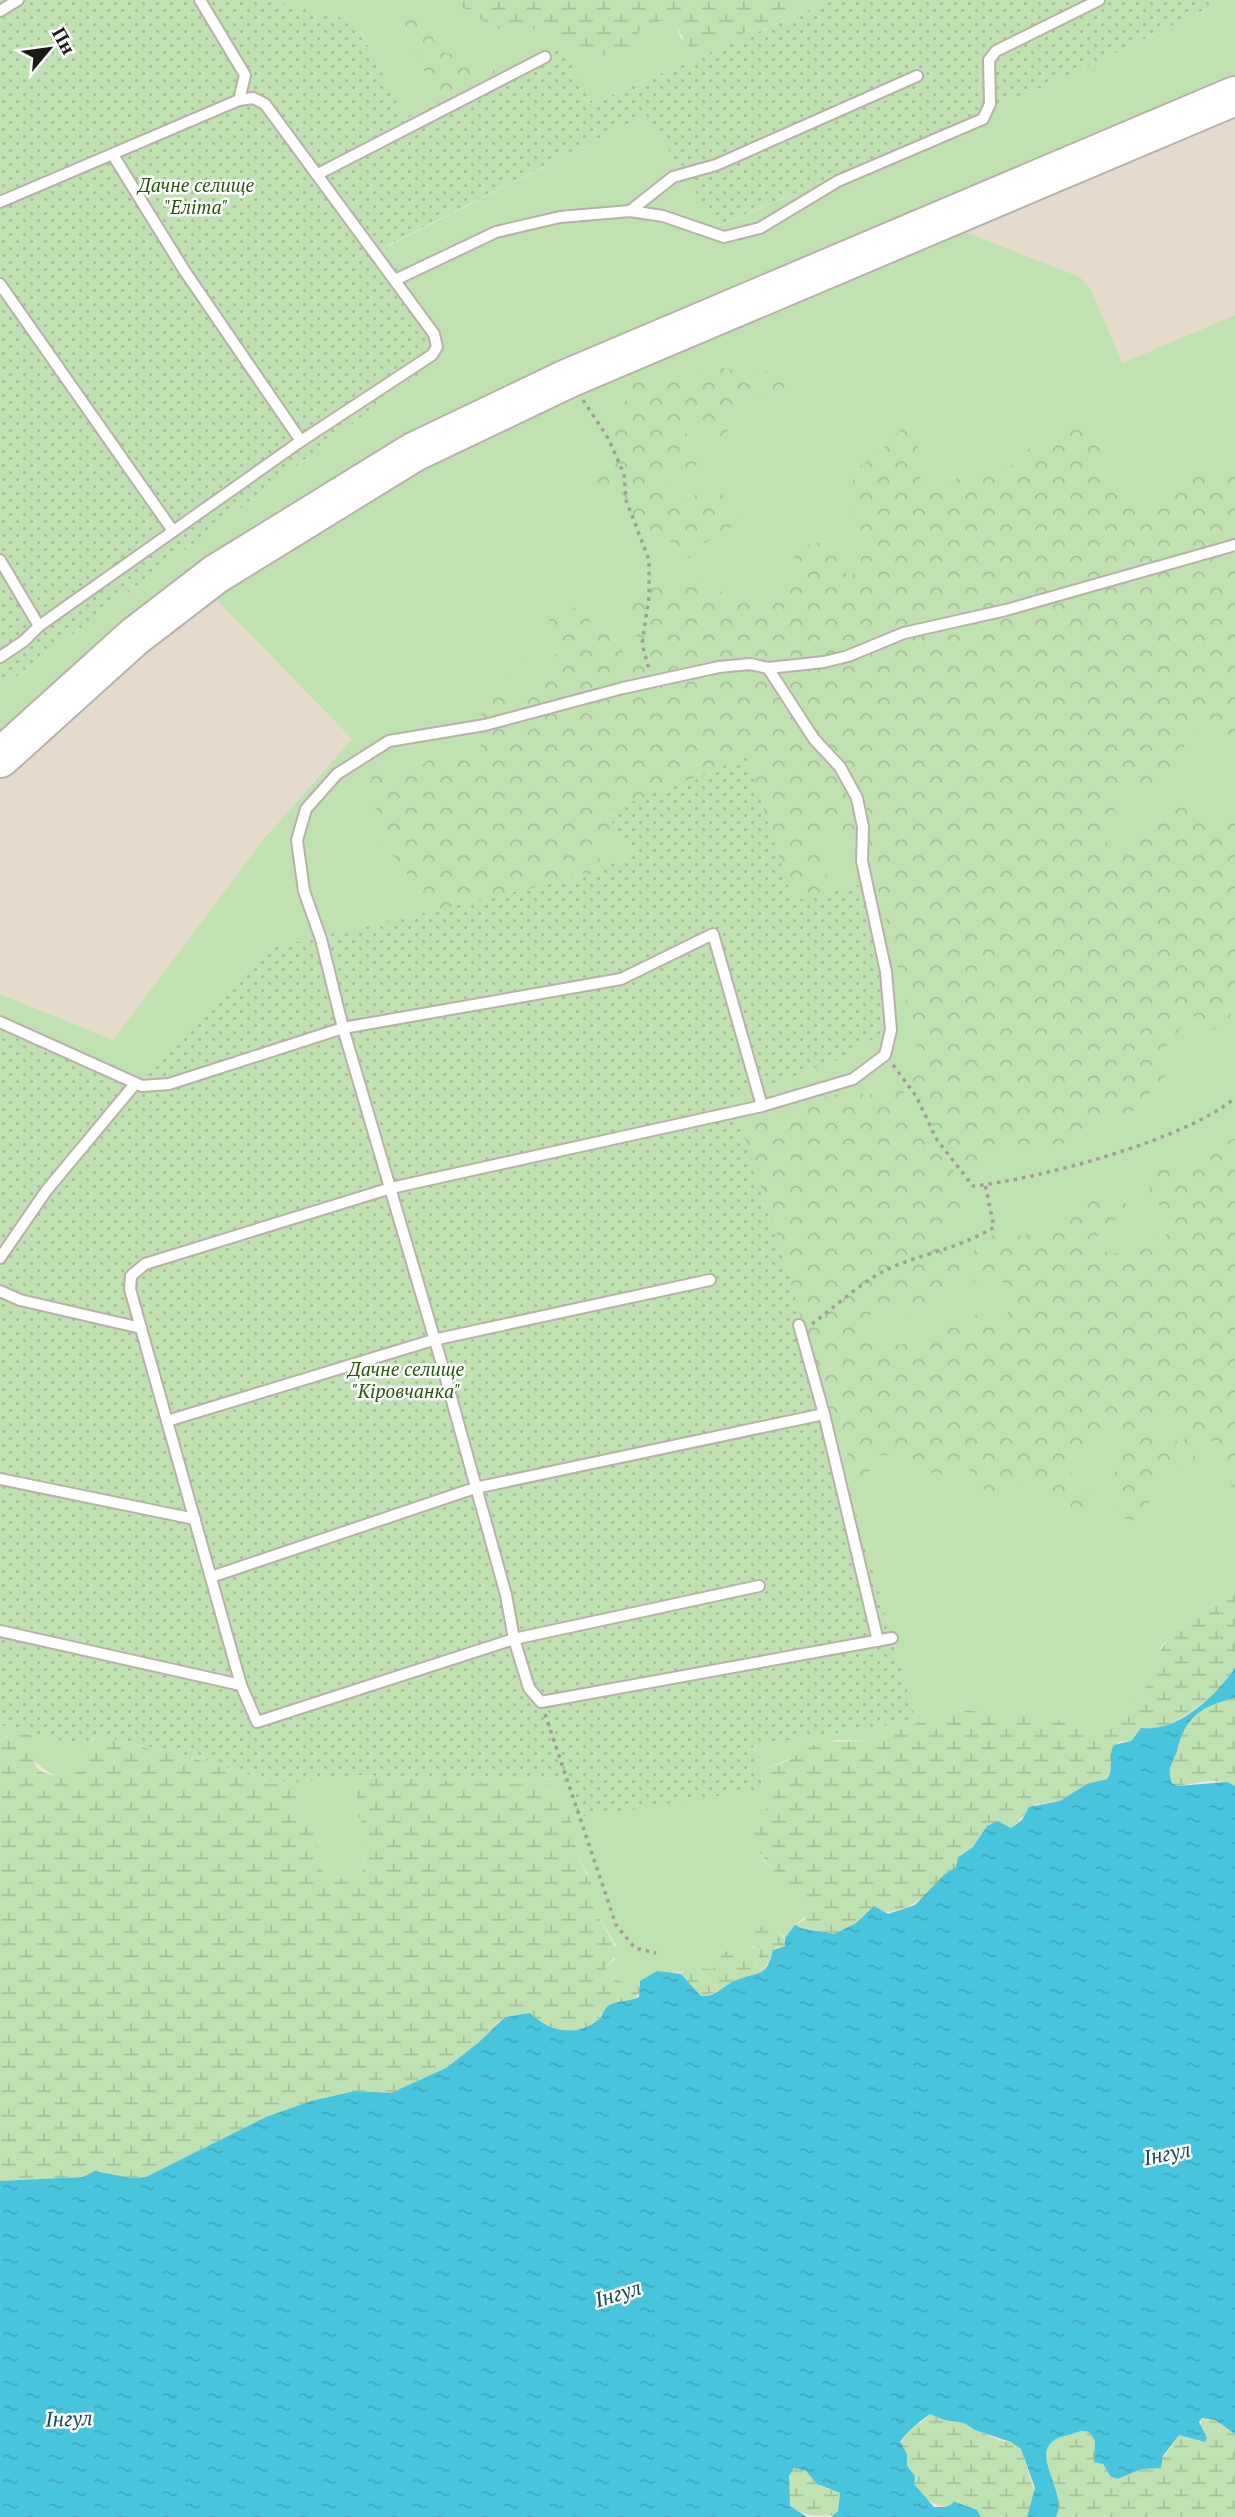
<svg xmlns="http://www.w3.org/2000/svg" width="1235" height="2517" font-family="'PT Serif',serif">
  <defs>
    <pattern id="forest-crowns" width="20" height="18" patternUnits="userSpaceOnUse" patternTransform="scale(1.75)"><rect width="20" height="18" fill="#c0e1b2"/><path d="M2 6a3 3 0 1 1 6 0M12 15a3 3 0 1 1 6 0" fill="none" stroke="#a4c098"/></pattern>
    <pattern id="wetland-marsh" width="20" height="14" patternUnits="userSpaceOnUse" patternTransform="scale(1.75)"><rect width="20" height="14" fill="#c0e1b2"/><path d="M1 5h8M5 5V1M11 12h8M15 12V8" fill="none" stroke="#a4c098"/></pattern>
    <pattern id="park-dots" width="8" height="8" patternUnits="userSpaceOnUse" patternTransform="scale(1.75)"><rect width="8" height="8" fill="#c0e1b2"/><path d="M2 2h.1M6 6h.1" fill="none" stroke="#a4c098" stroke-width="1.8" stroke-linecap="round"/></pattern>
    <pattern id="water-ripples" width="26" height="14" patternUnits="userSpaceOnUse" patternTransform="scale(1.75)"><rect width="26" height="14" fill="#48c4dd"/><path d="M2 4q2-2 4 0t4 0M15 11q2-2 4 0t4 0" fill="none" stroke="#3ea8bd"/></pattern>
  </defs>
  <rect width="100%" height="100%" fill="#ede6df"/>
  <!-- built -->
  <g fill="#e6dacc">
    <polygon points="1235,107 1235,315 1122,363 1091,289 949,226"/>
    <polygon points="208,591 352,739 263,840 113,1040 0,994 0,770"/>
  </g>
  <!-- grass -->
  <g fill="#c0e1b2">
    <polygon points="268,0 435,0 472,11 490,28 539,29 605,56 623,56 634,47 639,31 666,19 676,25 681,39 741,34 819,0 832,0 592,103 561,47 405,117 355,21"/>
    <polygon points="1225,0 1235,0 1235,84 472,410 0,743 0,689 447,353 386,247 646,115 719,226 1068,76"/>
    <path d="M949 226 1080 277 1091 289 1122 363 1235 315V1595L1197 1614 1162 1645 1148 1684 1115 1724 1098 1734 1084 1732 1045 1714 1026 1712 1002 1716 966 1710 919 1722 872 1741 836 1740 762 1770 774 1801 752 1829C757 1842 758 1854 767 1864 780 1880 801 1895 808 1915L795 1925 785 1938 777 1930 752 1946 767 1965 759 1974 756 1963 747 1953 721 1958 713 1969C686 1971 666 1972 640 1981L639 1986 607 1977 606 1968 615 1959 616 1945 595 1911 587 1873 577 1855 573 1824 558 1789 553 1786 391 1783 369 1777 357 1815 366 1830 364 1869 360 1876C324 1885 314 1870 319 1836L298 1815 299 1786 263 1783 203 1761 98 1737 92 1739C89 1748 86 1764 80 1771 59 1795 22 1748 7 1736L0 1741V1725L81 1746 95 1735 200 1758 267 1781 306 1782 361 1775 475 1781 563 1778 764 1788 753 1746 916 1721 779 1241 732 1100 837 1060 793 902 607 812 633 854 589 875 265 949 137 1088 0 1030V994L113 1040 263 840 352 739 208 591 366 488Z"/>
  </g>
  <!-- forest -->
  <g fill="url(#forest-crowns)">
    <path d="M414 14 430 27 436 49C443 53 451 53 458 57 479 67 464 70 492 66L495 70 493 76 462 83 454 92 444 94 435 91 398 20 401 15Z"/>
    <path d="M714 367 754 373 779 370 786 381 785 387 739 408 727 432 718 438 694 415 682 417C678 434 714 457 689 471L674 467 665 476 670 486 686 499C692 498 696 494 702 492 718 486 734 502 738 516L735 525 703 544 689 558 681 555 665 534 656 541H647L633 526 630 503 619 491 604 497 597 495 591 486 592 479 611 470 619 457 614 435 631 384 669 373 693 374Z"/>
    <path d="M913 427 919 436 916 470 929 494 970 471 1010 467 1032 446 1056 431 1084 429 1097 436 1103 445 1104 470 1108 480 1141 508 1153 512C1182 500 1193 450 1235 477V532L1224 535 1211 548C1215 562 1220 567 1235 570V741L1218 723 1206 722 1194 731 1153 796 1148 799 1125 782 1113 786 1106 799 1115 810 1118 821 1101 837 1113 848C1125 850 1153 837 1157 823 1159 814 1158 809 1163 801L1173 798 1196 801 1207 823 1235 811V1003C1230 1022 1220 1034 1199 1029L1190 1007 1184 1009 1182 1026 1165 1048 1168 1073 1130 1114 1105 1113 1094 1125 1074 1131 1061 1146C1047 1143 1034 1149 1022 1143L1007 1150 995 1161 972 1168 960 1159 931 1124 918 1094 908 1081 907 1071 916 1055 917 1047 888 925 881 909 877 876 875 871 861 865 858 841C852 835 831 832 822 830L816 835 827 877 852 894 866 897 884 982 876 981 836 922 619 819 590 846 592 852 604 862 603 873 586 878 578 864 558 858 549 863V867L562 876 563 885 425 915 420 908 424 888 408 875 374 832 376 812 371 781 373 774 381 770 406 776 433 757 452 761 479 754C484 742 475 728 480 716 488 697 502 674 515 658L525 656 526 666 506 684 512 694 524 693 559 651 556 636 547 624 553 612 577 607 587 612 591 625 597 628 618 627 624 659 631 665 637 662 640 655 632 608 644 588 693 574C715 578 721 605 755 600 764 598 773 595 780 589 796 574 785 546 818 543 835 541 840 560 844 572L850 577 861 569V535L849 495 851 486 857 469 887 445 902 428Z"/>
    <path d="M898 1082 903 1085 904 1100 909 1109 954 1170 955 1185 967 1196 971 1211 961 1225 941 1236 943 1242 961 1243 964 1249 959 1267 961 1282C950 1299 934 1306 924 1323L918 1324 900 1309 876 1310 870 1315C880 1367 919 1338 949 1326L963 1330 974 1314 990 1323H1003L1011 1307 1009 1285 999 1280 980 1285 971 1280C970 1266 971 1250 982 1240 996 1229 1013 1239 1029 1234 1062 1222 1083 1177 1123 1198L1128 1209 1098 1235 1095 1249 1114 1254C1134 1245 1152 1246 1171 1231 1173 1214 1162 1208 1150 1197L1149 1172C1164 1158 1178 1165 1196 1159 1210 1154 1219 1141 1235 1139V1494L1225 1473 1222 1454 1214 1442 1192 1430 1188 1424 1165 1416 1156 1421 1152 1439 1158 1446 1189 1438C1209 1468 1176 1468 1159 1477L1145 1513 1136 1521 1120 1517 1116 1512 1119 1496 1115 1472C1125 1456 1132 1443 1122 1426L1108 1427 1097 1446 1079 1457 1070 1471 1074 1481 1090 1492 1091 1498 1074 1520C1049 1510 1051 1486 1032 1480L1001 1497 991 1498 967 1467H958L936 1476 927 1469 929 1463C920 1454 913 1461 902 1460 890 1459 888 1451 875 1457L864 1484 854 1481 846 1449 839 1443 740 1138 756 1117 792 1112 829 1095 878 1094Z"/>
  </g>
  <!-- wetland -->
  <g fill="url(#wetland-marsh)">
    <polygon points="435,0 819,0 741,34 689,48 676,25 666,19 639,31 634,47 623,56 605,56 539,29 490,28 472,11"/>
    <path d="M1235 1595C1235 1617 1235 1644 1235 1666 1231 1687 1182 1720 1162 1727 1148 1733 1139 1725 1131 1741L1119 1742 1107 1779 1080 1789 1060 1801 1036 1804 1011 1828 1003 1823 987 1826 973 1847 959 1855 956 1867C922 1896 916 1914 866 1913L856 1923 834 1934C820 1928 809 1933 795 1925L805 1920 807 1911C795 1891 739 1845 755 1820 760 1812 770 1808 774 1801L762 1770 787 1761 819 1742 872 1741 919 1722 966 1710 1002 1716 1026 1712 1045 1714 1084 1732 1098 1734 1115 1724 1148 1684 1158 1654 1173 1632 1197 1614Z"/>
    <path d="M1235 1698V1786L1227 1782 1207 1781 1178 1786 1172 1783C1166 1769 1173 1764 1177 1751 1185 1717 1201 1706 1235 1698Z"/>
    <path d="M15 1732 30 1735 36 1741C36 1747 34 1753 34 1759 35 1779 69 1778 80 1771 83 1759 85 1742 98 1737L203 1761 263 1783 299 1786 298 1815 319 1836C314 1870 324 1885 360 1876L364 1869 366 1830 357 1815V1781C374 1773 386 1784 407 1779L553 1786 558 1789 573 1824 577 1855 593 1888 595 1911 618 1952 606 1968 607 1977 639 1986 641 1992 630 2001 605 2008C599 2029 566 2036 547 2028 540 2025 535 2018 530 2013L504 2017 478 2043 446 2068 410 2085 391 2093 355 2091 311 2101 266 2117 146 2177 131 2178 101 2172 83 2177 0 2181V1741Z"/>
    <polygon points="767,1925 777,1930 787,1943 783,1947 776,1947 767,1965 757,1955 752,1939 757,1928"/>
    <path d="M733 1948C747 1948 757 1961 759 1974L703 1997 692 1990 681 1974C694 1961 699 1970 713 1969L723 1953Z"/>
    <path d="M930 2414 964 2423 998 2440 1014 2443 1021 2449 1035 2493 1027 2517H981L977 2510C948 2506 931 2512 914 2484L915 2478 906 2466 907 2459 900 2445 911 2426 921 2423Z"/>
    <path d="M1201 2419 1214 2420 1235 2434V2517H1056C1067 2494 1025 2444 1062 2435 1072 2433 1079 2429 1089 2432L1095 2441 1094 2462 1103 2464 1111 2477 1119 2479 1142 2469 1157 2467 1179 2435 1201 2441Z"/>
    <path d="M793 2468 806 2471 822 2487 840 2493 837 2514C822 2517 806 2516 792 2509 787 2498 787 2477 793 2468Z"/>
  </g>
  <!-- park -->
  <g fill="url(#park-dots)">
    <polygon points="0,0 268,0 355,21 405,117 561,47 593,103 832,0 1225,0 1068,76 718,226 646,115 386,246 447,353 0,689"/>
    <polygon points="747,757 793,901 860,885 881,974 885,1032 837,1060 732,1100 779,1241 916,1721 753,1746 764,1789 580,1817 562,1778 475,1781 361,1775 306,1782 267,1781 200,1758 95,1735 81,1746 0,1725 0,1030 137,1087 265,949 589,875 632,854 606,812"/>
  </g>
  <!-- water -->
  <path fill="url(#water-ripples)" d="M1235 1668V1698C1201 1706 1185 1717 1177 1751 1173 1764 1166 1768 1172 1783L1178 1786 1227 1782 1235 1786V2434L1215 2420 1202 2418 1199 2422 1207 2438 1205 2442 1179 2435 1163 2456 1161 2468 1142 2469 1118 2479 1111 2477 1103 2464 1094 2462 1095 2441 1089 2432C1079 2429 1077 2433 1068 2435 1019 2445 1070 2490 1056 2517H1027L1035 2488 1021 2449 1011 2442 975 2430 964 2423 945 2420 930 2414C918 2423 909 2429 900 2442L907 2454V2466L915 2476 914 2484 934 2507H946L955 2502 977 2510 981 2517H831L838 2511 840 2493 817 2484 806 2471 794 2468 789 2476 790 2506 807 2517H0V2181L83 2177 95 2171 131 2178 146 2177 266 2117 311 2101 355 2091 391 2093 446 2068 478 2043 505 2017 530 2013C549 2032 577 2038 599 2019 604 2015 603 2009 608 2006 614 2001 629 2002 639 1997L640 1981 657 1971 681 1974 701 1996C717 1997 723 1985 737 1980 758 1971 767 1978 773 1950L785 1946V1938L795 1925C808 1933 820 1929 834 1934L856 1923 874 1906 888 1914 915 1905 944 1875 956 1867 958 1857 973 1847 987 1826 998 1821 1011 1828 1022 1820 1029 1807 1060 1801 1087 1784 1107 1779C1115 1768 1107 1756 1114 1745L1131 1741 1141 1728C1177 1733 1216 1696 1235 1668Z"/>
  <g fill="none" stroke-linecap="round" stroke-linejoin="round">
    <defs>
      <g id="lane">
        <polyline points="200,0 245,75 239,100"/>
        <polyline points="0,11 18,0"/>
        <polyline points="113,155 184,270 301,441"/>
        <polyline points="318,174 545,57"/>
        <polyline points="0,202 239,100 253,98 265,104 434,334 437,347 432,355 301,441 39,626 24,641 0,657"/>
        <polyline points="630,211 673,177 716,165 917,76"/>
        <polyline points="395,280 496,232 560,217 630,211 663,216 724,237 760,228 838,181 983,119 990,104 989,60 996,51 1099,0"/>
        <polyline points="0,284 173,531"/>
        <polyline points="0,560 39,626"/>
        <polyline points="0,1022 142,1086 169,1084 343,1028 621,979 713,934 762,1106 853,1079 885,1055 891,1030 886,972 862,861 863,827 857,798 840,767 814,739 768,668"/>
        <polyline points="0,1258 46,1191 135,1084"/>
        <polyline points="0,1291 20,1300 141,1328"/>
        <polyline points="799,1325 824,1414 878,1641"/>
        <polyline points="167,1421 433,1340 710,1280"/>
        <polyline points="0,1479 195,1519"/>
        <polyline points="211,1577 475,1488 824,1414"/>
        <polyline points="759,1586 514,1639 257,1722 241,1685 130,1289 131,1276 145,1264 391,1188 762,1106"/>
        <polyline points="0,1631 241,1685"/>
        <polyline points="892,1638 541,1702 529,1688 514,1639 506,1595 441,1361 343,1028 321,939 304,891 297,840 306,809 337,774 389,741 485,725 623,688 719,667 750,664 768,668 824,662 848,656 904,633 1006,610 1235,545"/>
      </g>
      <polyline id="highway" points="0,758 134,637 216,574 414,452 569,378 1235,96"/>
    </defs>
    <!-- lane casing -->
    <use href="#lane" stroke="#b7b1a9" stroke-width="14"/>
    <!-- highway casing -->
    <use href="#highway" stroke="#b7b1a9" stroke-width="42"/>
    <!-- path -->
    <g stroke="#a29d98" stroke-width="3.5" stroke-dasharray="3.5 5" stroke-linecap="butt">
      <polyline points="583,400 608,438 624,474 626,500 649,560 649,597 642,644 649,669"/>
      <path d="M893 1065 916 1096 937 1140 973 1186C1039 1179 1185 1140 1235 1098"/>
      <path d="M812 1324C836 1306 861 1282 888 1269 923 1253 961 1248 994 1227L985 1184"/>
      <polyline points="545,1714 616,1925 635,1948 656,1953"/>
    </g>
    <!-- lane -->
    <use href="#lane" stroke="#fff" stroke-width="10"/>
    <!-- highway -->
    <use href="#highway" stroke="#fff" stroke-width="38"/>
  </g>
  <g text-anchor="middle" stroke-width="5" stroke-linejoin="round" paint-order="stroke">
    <!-- park labels -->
    <g font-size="19" font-style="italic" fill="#265408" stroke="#fff">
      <text x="196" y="192">Дачне селище<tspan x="196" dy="22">"Еліта"</tspan></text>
      <text x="406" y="1376">Дачне селище<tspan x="406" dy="22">"Кіровчанка"</tspan></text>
    </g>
    <!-- water labels -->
    <g font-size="21" font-style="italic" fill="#144a54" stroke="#fff">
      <text transform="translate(1167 2154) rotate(-11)" y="7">Інгул</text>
      <text transform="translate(618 2294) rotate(-17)" y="7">Інгул</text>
      <text transform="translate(69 2419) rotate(-2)" y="7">Інгул</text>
    </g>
  </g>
  <!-- north arrow -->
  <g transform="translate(49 49) rotate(61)" stroke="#ffffff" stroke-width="5" paint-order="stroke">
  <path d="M0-5L12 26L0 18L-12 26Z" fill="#1c1917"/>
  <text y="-10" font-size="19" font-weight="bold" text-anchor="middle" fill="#1c1917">Пн</text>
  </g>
</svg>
